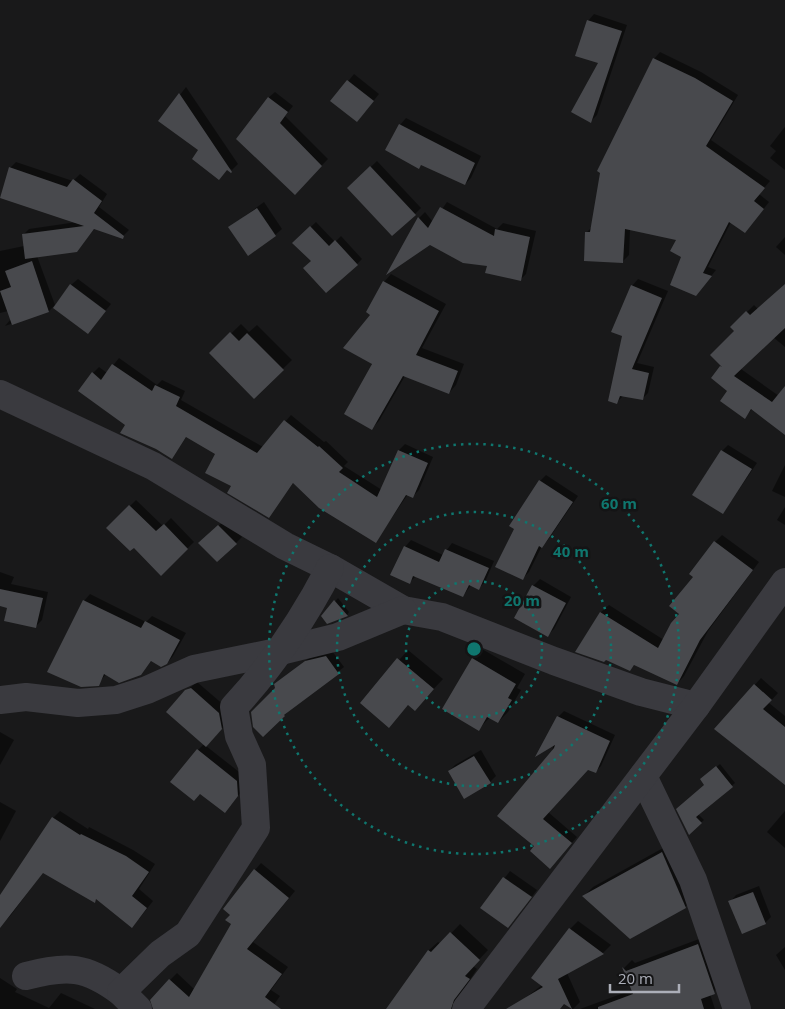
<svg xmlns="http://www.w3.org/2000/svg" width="785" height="1009" font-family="'Open Sans',sans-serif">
  <rect width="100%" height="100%" fill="#19191a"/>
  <!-- shadow -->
  <g fill="#0007">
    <polygon points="594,14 627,25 597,115 591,121 600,63 588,21"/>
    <polygon points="660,52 701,72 738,95 711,140 770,181 759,194 769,202 751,225 731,222 708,267 716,270 696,295 678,239 630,229 629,255 622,262 587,232 592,227 654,59"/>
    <polygon points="354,74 379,94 357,121 332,101"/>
    <polygon points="186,87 238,164 232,170 160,121"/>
    <polygon points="275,92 293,106 285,116 328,159 295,193 268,98"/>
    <polygon points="406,118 481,156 471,178 465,184 422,164 419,167 400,125"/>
    <polygon points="784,128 785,127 785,170 770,158 776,151 770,146"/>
    <polygon points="377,161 421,208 415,214 349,188"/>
    <polygon points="16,162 73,181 80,174 107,194 99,207 129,230 122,237 95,228 77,251 37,256 55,305 49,311 5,326 20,308 0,313 0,251 24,246 23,235 29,229 77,222 10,168"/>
    <polygon points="264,202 282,229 275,235 230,227"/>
    <polygon points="447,202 497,229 503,223 536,231 526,274 520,280 488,265 430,244 419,218 425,212 433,222"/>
    <polygon points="316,222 335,242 341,236 362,259 357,264 312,261 294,243"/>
    <polygon points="785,237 785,255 776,247"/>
    <polygon points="391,274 446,304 422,348 464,364 456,385 449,393 405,376 379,421 372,428 371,315 384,282"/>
    <polygon points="78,279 111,304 88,332 71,285"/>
    <polygon points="638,279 668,291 637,363 654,367 648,393 642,399 623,396 616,403 632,286"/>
    <polygon points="785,285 785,347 773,337 741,369 779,396 785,389 785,433 753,408 745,417 729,390 713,378 722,366 736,331 732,327 754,305 758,309"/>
    <polygon points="241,324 249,332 257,325 292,360 254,397 211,353"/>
    <polygon points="119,358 157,385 162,380 185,391 181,400 263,447 291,415 324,442 326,441 348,462 344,466 382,490 399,450 405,444 433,457 419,490 413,496 408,494 376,541 294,482 269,516 233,486 217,453 187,436 172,458 127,425 93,373 99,367 107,373"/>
    <polygon points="728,445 757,463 723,513 722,451"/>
    <polygon points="785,465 785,497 772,491"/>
    <polygon points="546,475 578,496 548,540 542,546 529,572 523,578 540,481"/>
    <polygon points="136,500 163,526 171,518 194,542 161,574 134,546 108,528"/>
    <polygon points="785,507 785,525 777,520"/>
    <polygon points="225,520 242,537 236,543 206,537"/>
    <polygon points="722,535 759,562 708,631 684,676 677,684 635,664 630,670 606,659 577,651 601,612 609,605 664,640 681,613 694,576 715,542"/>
    <polygon points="411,540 443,555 452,543 494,561 485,582 479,588 471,585 463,596 416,576 409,583 405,547"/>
    <polygon points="0,572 14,577 11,584 48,592 42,620 36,626 9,608 0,605"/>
    <polygon points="540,579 571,597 554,629 548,635 516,618 533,586"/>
    <polygon points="90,594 146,622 152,616 186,633 173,656 167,663 152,660 141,674 106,674 98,684 84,601"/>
    <polygon points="338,598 349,612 347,615 323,616"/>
    <polygon points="482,649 525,674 517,688 521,690 508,712 498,722 490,717 479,729 473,659"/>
    <polygon points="408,650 443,679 415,709 409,704 389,726 361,703"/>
    <polygon points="332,651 344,667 291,709 263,735 277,688 276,684 313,655"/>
    <polygon points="761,678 778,693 769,703 785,716 785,783 716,728"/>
    <polygon points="197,682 225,706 228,722 206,746 243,775 244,788 231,805 198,750 204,744 186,691"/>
    <polygon points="564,711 615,735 601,766 595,772 588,769 548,812 577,837 556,861 536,846 558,717"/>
    <polygon points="0,732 14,740 0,765"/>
    <polygon points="481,750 496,776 490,782 449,771 455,765"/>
    <polygon points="720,764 735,783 698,814 704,820 689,833 706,784 704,777"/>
    <polygon points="0,802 16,811 0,841"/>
    <polygon points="60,811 88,829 89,827 133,850 155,864 139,889 153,901 139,919 97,898 94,901 43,872 11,915 4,922 0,919 0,897 53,818"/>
    <polygon points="785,811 785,848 767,832"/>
    <polygon points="672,843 695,897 685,907 584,896 593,887"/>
    <polygon points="261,863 295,891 253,942 288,967 271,990 280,996 271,1009 154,1009 170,980 177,973 194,989 232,924 232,914 255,870"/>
    <polygon points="510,871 537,890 514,920 482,908"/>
    <polygon points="759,886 771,917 765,923 730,902 736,895"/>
    <polygon points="578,921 611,945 603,953 567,973 580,1002 573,1009 564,1003 559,1009 524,1009 520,1002 542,985 570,929"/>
    <polygon points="460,924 488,950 473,966 477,969 451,1009 393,1009 389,1006 429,950 438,942 441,944"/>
    <polygon points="707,936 723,984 710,994 715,1009 580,1009 632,990 624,968 632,960 635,963"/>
    <polygon points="785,947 785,970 776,955"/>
    <polygon points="0,978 17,989 15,992 49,1008 61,993 95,1009 0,1009"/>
  </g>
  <!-- building -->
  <g fill="#48494d">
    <polygon points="587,20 622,31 591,123 571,112 598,63 575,56"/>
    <polygon points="653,58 695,78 733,101 706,146 765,188 754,201 764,209 745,233 729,222 703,273 712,276 696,296 670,285 681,257 670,251 676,240 625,229 623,263 584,261 585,232 590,232 600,173 597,171"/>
    <polygon points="347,80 374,101 357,122 330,101"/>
    <polygon points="179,93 232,172 231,173 227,170 219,180 192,159 198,150 158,121"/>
    <polygon points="268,97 288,112 280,123 322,166 295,195 236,139"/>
    <polygon points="399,124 475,163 465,185 421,165 419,169 385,150"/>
    <polygon points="370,166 416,215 392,236 347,188"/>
    <polygon points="9,167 67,187 73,179 102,201 94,213 124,236 123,239 94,229 77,252 25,259 22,234 84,226 0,198"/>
    <polygon points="440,207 494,236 495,229 530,237 521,281 485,273 487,266 463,263 430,245 386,275 418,217 428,228"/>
    <polygon points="257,208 276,236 248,256 228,227"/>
    <polygon points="310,226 329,246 335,240 358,265 326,293 303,268 311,261 292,243"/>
    <polygon points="32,261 49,312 12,325 0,291 11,287 5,271"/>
    <polygon points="383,281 439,311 416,355 458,371 449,394 403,376 372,430 344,414 372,364 343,348 370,315 366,312"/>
    <polygon points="70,284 106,311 88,334 53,308"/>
    <polygon points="785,284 785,328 734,376 772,402 785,386 785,435 751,409 745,419 720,401 727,391 711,378 720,366 722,367 710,355 734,331 730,327 746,311 750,315"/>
    <polygon points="631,285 662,298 632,369 649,373 643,400 620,396 617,404 608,401 622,336 611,332"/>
    <polygon points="230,332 239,341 247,333 284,370 254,399 209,353"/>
    <polygon points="112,364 152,391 155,385 180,397 176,406 257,453 284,420 318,447 319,446 343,468 339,472 377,497 398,450 428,463 413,498 406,495 376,543 319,508 293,483 269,518 227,493 231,486 205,473 215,454 186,437 172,459 156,449 120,433 125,425 78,391 92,372 101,380"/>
    <polygon points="721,450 752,469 723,514 692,495"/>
    <polygon points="539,480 573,502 542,548 539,546 523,580 495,567 514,529 509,526"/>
    <polygon points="129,505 156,531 164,524 188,549 161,576 134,548 130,551 106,528"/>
    <polygon points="218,525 237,544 217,562 198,543"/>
    <polygon points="714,541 753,570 700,640 677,685 634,665 630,671 606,660 604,662 575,652 600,612 658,648 671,623 679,614 669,606 693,577 689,574"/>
    <polygon points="404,546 439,562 445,549 489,568 479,590 469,585 463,597 413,576 410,584 390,575"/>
    <polygon points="532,585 566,603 548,637 514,618"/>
    <polygon points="0,589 43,598 36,628 4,621 7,608 0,606"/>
    <polygon points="83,600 141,628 145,621 180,640 167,664 161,667 151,661 141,675 119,683 104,674 99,686 81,687 47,672"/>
    <polygon points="334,600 348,616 327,624 321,616"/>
    <polygon points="326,656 339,674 284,715 285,716 263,737 253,727 251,712 275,688 274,684 305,661"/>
    <polygon points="397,658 434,689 415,711 408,705 389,728 360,703"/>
    <polygon points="472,658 516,684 508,698 512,700 498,723 487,717 479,731 442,709"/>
    <polygon points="754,684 772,700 763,709 785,727 785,785 714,729"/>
    <polygon points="191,688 219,713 222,729 206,747 166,712 185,690"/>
    <polygon points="557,716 610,741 596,773 588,770 543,819 572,843 550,869 530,851 534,846 497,816 554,748 555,745 535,757"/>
    <polygon points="197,749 237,781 238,796 225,813 200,794 194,801 170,782"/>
    <polygon points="474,756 491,783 464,799 448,771"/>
    <polygon points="716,766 733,787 696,817 702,823 689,835 676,809 704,785 700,779"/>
    <polygon points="52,817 80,835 81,834 126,856 149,872 132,896 147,908 132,928 96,899 95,903 43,873 0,928 0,895"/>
    <polygon points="662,852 686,908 630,939 582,896"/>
    <polygon points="254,869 289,898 247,949 282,974 265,997 281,1009 153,1009 150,1000 169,979 189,997 231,924 225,920 230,915 223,909"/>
    <polygon points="503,877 532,897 508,928 480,908"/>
    <polygon points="753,892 766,924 742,934 728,901"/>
    <polygon points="569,928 604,954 558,979 572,1009 564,1004 560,1009 506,1009 543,987 531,978"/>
    <polygon points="450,932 480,960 465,976 470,979 454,1000 451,1009 386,1009 428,950 431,952"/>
    <polygon points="698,944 715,994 701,999 704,1009 598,1009 598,1007 633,994 622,967 626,971"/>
  </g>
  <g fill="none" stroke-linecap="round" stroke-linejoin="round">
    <!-- minor -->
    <g stroke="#3a3a3f" stroke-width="28">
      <polyline points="0,394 153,466 285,546 330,568 403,610 442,617 554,661 641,692 696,706"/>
      <polyline points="0,700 26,697 78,703 116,700 147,690 194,669 277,652 338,637 403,610"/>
      <polyline points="643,776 693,880 737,1009"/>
      <path d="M26 976C67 965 86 966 121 992"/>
      <path d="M138 1009 121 992 160 954 188 934 256 828 252 765 239 736 234 707C272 666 304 618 330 568"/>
      <polyline points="466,1009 696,706 785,582"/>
    </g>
  </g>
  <!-- distance rings -->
  <g fill="none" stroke="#0f766e" stroke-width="2.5" stroke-dasharray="2.5 5">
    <circle cx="474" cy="649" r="68"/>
    <circle cx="474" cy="649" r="137"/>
    <circle cx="474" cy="649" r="205"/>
  </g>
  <circle cx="474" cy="649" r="8" fill="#0f766e" stroke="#141415" stroke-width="2.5"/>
  <g font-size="15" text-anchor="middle" font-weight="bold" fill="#0f766e" stroke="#141415" stroke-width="5" stroke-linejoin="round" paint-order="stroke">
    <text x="619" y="509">60 m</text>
    <text x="571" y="557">40 m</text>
    <text x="522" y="606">20 m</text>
  </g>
  <!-- scale -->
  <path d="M610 984v8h69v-8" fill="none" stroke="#acafb9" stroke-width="2.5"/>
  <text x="618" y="984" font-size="15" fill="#acafb9" stroke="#141415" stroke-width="4" paint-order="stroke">20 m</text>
</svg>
